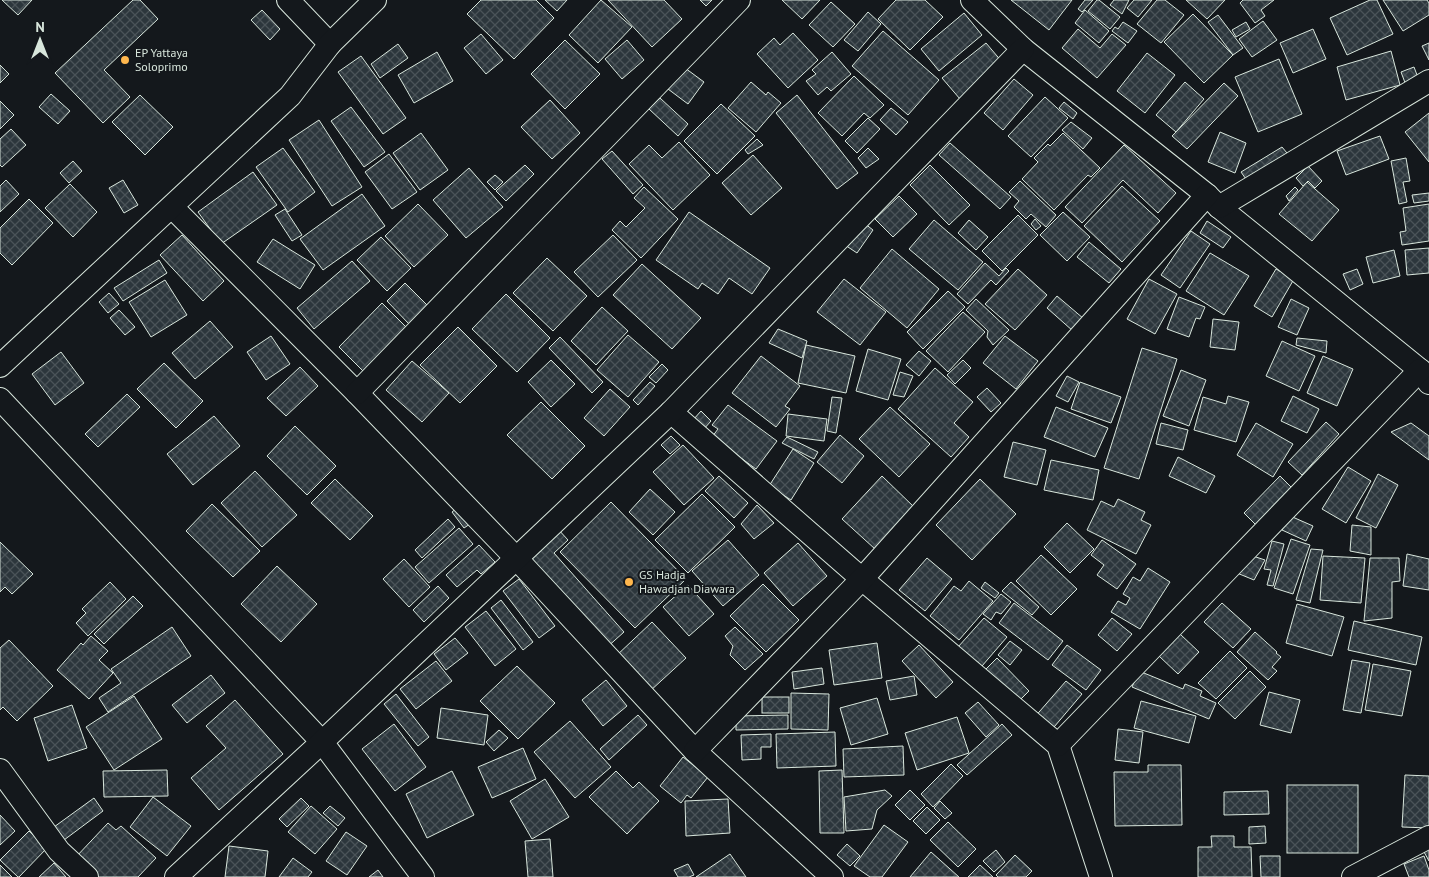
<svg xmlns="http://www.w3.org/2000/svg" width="1429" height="877" font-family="'PT Sans',sans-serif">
  <defs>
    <pattern id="building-cross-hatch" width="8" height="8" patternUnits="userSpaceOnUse" patternTransform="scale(1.25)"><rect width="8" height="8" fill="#2c363c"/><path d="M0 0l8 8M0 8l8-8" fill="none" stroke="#4a5358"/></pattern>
  </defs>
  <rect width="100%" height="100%" fill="#14181c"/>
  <!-- building -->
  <g fill="url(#building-cross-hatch)" stroke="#d8e6dc">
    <polygon points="2,0 32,0 18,15"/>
    <polygon points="133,0 140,0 158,19 104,70 130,97 103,123 55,73"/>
    <polygon points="481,0 536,0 554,18 514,59 467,14"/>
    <polygon points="545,0 567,0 557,11"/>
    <polygon points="601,0 632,27 598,63 569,35"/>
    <polygon points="608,0 664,0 682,19 652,47"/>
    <polygon points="700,0 712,0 706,6"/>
    <polygon points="782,0 820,0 802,19"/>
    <polygon points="896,0 925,0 943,17 910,50 878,19"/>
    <polygon points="1011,0 1072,0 1049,30"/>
    <polygon points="1085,0 1093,0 1082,12 1078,9"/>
    <polygon points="1097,0 1099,0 1120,17 1110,29 1088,11"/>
    <polygon points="1114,0 1129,0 1122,14 1110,5"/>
    <polygon points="1134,0 1152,0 1138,17 1127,8"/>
    <polygon points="1157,0 1165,0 1184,15 1161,43 1137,24"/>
    <polygon points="1186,0 1225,0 1207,19"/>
    <polygon points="1243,0 1274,0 1261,10 1265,16 1255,23 1240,3"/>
    <polygon points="1370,0 1377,0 1393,34 1347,55 1330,18"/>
    <polygon points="1383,0 1427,0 1429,3 1429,15 1403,31"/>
    <polygon points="831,2 855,24 833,47 809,25"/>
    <polygon points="262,10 280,29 270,40 251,20"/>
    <polygon points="1085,10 1109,31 1099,43 1075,23"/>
    <polygon points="868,12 881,24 858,51 844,40"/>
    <polygon points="964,13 982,35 939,71 921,49"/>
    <polygon points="1193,14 1233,55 1204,83 1164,42"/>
    <polygon points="1218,15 1243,48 1233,55 1208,22"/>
    <polygon points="1263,21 1277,40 1252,57 1239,39"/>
    <polygon points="1123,22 1137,31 1128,43 1112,31 1115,27 1118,29"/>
    <polygon points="1246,22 1250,29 1236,37 1232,30"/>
    <polygon points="1078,29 1100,48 1112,34 1126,45 1097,78 1062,48"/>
    <polygon points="1313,29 1326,59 1293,73 1280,43"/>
    <polygon points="883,31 939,80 908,115 852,66"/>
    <polygon points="793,33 818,60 788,88 757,54 774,38 780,45"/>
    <polygon points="481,34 503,60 486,74 464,48"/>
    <polygon points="565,40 600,74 565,109 531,74"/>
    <polygon points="627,40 644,60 622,79 605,59"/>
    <polygon points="986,43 1003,63 960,99 942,78"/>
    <polygon points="1429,43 1429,60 1422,46"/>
    <polygon points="398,44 408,58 380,78 371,64"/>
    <polygon points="1391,51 1400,85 1346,100 1337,67"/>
    <polygon points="437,52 453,81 414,103 398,75"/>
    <polygon points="832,52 851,74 831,91 827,87 818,95 806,81 816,74 812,70"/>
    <polygon points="1147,53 1175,75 1145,113 1117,91"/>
    <polygon points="361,56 406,118 383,134 338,72"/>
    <polygon points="1279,59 1302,114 1258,132 1235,77"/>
    <polygon points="0,65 9,74 0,83"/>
    <polygon points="1414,67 1420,83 1407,88 1401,72"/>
    <polygon points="685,68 704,82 688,104 668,89"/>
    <polygon points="854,76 884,105 870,118 864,113 842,136 818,113"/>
    <polygon points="1014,79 1033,95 1003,130 984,113"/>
    <polygon points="751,82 766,95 768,92 781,103 756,132 728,108"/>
    <polygon points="1185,82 1204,99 1176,132 1156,115"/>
    <polygon points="1224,83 1238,96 1187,149 1172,136"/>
    <polygon points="51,94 70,111 58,124 39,107"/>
    <polygon points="140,95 173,127 145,155 112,122"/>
    <polygon points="797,95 858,173 837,189 776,113"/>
    <polygon points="1045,97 1068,118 1031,157 1008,136"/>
    <polygon points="660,98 688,124 678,136 649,109"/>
    <polygon points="550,100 580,133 552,159 521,127"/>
    <polygon points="0,101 14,115 0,129"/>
    <polygon points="1064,102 1077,113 1073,119 1059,108"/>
    <polygon points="721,104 755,136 717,174 684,141"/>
    <polygon points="351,107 385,152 364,167 331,121"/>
    <polygon points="891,108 908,122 896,135 880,120"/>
    <polygon points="1429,113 1429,162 1405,132"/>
    <polygon points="868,118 880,129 857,153 845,141"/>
    <polygon points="319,120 362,187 332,206 289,140"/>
    <polygon points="1071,122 1092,138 1083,149 1062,130"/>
    <polygon points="11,129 26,145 2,167 0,165 0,139"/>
    <polygon points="1220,132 1246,143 1235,173 1208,162"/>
    <polygon points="421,133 448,170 420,190 393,153"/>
    <polygon points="1063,133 1100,168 1091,177 1088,175 1054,210 1022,179 1038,162 1034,158 1048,144 1050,146"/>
    <polygon points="1380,136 1389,159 1346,175 1337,151"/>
    <polygon points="757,139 763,145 748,154 745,150"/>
    <polygon points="679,142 710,175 673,210 629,164 649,145 662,158"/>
    <polygon points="950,143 1011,197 1000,209 939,155"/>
    <polygon points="1124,145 1176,193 1158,213 1123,180 1082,223 1065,207"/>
    <polygon points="1282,147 1292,159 1250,185 1241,172"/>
    <polygon points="283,148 315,192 288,212 256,167"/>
    <polygon points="868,148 879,159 866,168 858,158"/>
    <polygon points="612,151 643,185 633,194 602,159"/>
    <polygon points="389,154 417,192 392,209 365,172"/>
    <polygon points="753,155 782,188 751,215 722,183"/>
    <polygon points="1406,158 1410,181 1403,182 1407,202 1399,204 1391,161"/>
    <polygon points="73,161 82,171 69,183 60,173"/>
    <polygon points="525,165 534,174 506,201 496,191"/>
    <polygon points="930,165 970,205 949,225 910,185"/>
    <polygon points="1308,166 1322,181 1315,188 1308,181 1303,186 1296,178"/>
    <polygon points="469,168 503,207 466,238 433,200"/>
    <polygon points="253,172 277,205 221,244 198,212"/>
    <polygon points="495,175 503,182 495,190 487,182"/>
    <polygon points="6,180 19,194 0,212 0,186"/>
    <polygon points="123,180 138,205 124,213 109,188"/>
    <polygon points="1020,181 1056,215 1046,227 1031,214 1026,219 1014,207 1019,201 1009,192"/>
    <polygon points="1307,182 1339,210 1312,241 1279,214"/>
    <polygon points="70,184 97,212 73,237 45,208"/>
    <polygon points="1122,186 1160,221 1122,262 1084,226"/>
    <polygon points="644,187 678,219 641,258 612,230 620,221 626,227 645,208 634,198"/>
    <polygon points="1295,187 1298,190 1289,201 1286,196"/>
    <polygon points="1429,193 1429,201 1414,203 1412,195"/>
    <polygon points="362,194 385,226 323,270 300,239"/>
    <polygon points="899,196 917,214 893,237 875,219"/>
    <polygon points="29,199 53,223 12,265 0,253 0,228"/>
    <polygon points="418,204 448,235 414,267 385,236"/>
    <polygon points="1429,204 1429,241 1402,245 1400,232 1406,231 1403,208"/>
    <polygon points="285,209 302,235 292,241 275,215"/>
    <polygon points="689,212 770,268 752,294 729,278 718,294 702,283 698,289 656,260"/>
    <polygon points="1063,212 1090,237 1067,261 1040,235"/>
    <polygon points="1018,215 1038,235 1002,271 982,251"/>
    <polygon points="1035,219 1041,226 1036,230 1031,224"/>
    <polygon points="934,220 983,262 958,290 909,249"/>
    <polygon points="969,220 988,237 976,250 958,233"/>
    <polygon points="1207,221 1231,237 1223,248 1200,233"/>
    <polygon points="864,223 873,230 857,253 845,245"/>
    <polygon points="1191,231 1210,244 1180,288 1161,275"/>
    <polygon points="182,235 224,281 203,301 160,255"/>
    <polygon points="613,235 637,260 598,297 574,272"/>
    <polygon points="381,237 411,268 387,291 357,260"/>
    <polygon points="273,239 315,265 300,289 257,262"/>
    <polygon points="1089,242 1121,269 1109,283 1077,257"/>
    <polygon points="1429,248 1429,273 1407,275 1405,250"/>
    <polygon points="892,249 939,289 907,328 860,288"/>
    <polygon points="1394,250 1400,276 1373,283 1366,257"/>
    <polygon points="1210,253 1249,276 1224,315 1186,291"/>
    <polygon points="547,258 587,296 553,331 513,293"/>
    <polygon points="159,260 167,273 123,301 114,288"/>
    <polygon points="352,261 370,281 314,329 297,308"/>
    <polygon points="985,263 999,276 1006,268 1009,271 996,285 991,280 968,304 957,294"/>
    <polygon points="642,264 701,318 672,349 613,295"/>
    <polygon points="1018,269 1047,295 1015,330 985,304"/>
    <polygon points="1276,269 1294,279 1272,317 1254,306"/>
    <polygon points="1357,269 1363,284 1350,290 1343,274"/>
    <polygon points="844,279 886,312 860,345 817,312"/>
    <polygon points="1149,279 1177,294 1155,334 1127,319"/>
    <polygon points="165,280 187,315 151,337 129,302"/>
    <polygon points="405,283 427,305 409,324 387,301"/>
    <polygon points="948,291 965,307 923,349 907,332"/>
    <polygon points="109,293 119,304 108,313 99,302"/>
    <polygon points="506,294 550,338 517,372 472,329"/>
    <polygon points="1057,296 1084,319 1073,331 1047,308"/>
    <polygon points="1179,297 1205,307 1200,319 1196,318 1189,337 1167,329"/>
    <polygon points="976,299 1009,330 993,345 987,337 988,331 966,310"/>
    <polygon points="1291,299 1309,308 1297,335 1278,327"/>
    <polygon points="382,303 408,329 365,373 339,347"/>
    <polygon points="602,307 628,331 596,365 571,341"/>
    <polygon points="119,310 135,327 125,335 110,318"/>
    <polygon points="963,312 985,332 948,372 926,351"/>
    <polygon points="1213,319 1239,322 1235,350 1210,347"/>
    <polygon points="210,321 233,347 195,379 172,353"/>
    <polygon points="458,327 497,366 460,403 420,365"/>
    <polygon points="778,329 807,341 802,358 769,343"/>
    <polygon points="628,335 659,362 628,397 597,370"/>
    <polygon points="271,336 290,364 266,380 247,352"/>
    <polygon points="1005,336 1038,361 1016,389 983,363"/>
    <polygon points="560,337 603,382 592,393 549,348"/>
    <polygon points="1297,338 1327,341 1326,353 1296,345"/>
    <polygon points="1282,341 1315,356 1299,391 1266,376"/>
    <polygon points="806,345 855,356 846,393 798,383"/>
    <polygon points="1142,348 1177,359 1139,479 1104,468"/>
    <polygon points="868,349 901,359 888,400 856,391"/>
    <polygon points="919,351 931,361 919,376 906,365"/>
    <polygon points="61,352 84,383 55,405 32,374"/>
    <polygon points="761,356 800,386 785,406 790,409 776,427 732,393"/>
    <polygon points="1323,356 1353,369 1337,406 1307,393"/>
    <polygon points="551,360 575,384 551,407 528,382"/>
    <polygon points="963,360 971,368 955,384 947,375"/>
    <polygon points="412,361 449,393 422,422 386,390"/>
    <polygon points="164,363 203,401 176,428 137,389"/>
    <polygon points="662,364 668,370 656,383 649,377"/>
    <polygon points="300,367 318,386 286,416 267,398"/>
    <polygon points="935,368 973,402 954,423 969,437 951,457 898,409"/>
    <polygon points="1181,370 1206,380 1189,426 1163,416"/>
    <polygon points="900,372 913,376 904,397 893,395"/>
    <polygon points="1067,376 1079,382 1068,402 1056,396"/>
    <polygon points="650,382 655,386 638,405 633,400"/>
    <polygon points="1080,382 1121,397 1111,423 1071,409"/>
    <polygon points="987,388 1001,403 991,412 977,397"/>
    <polygon points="610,389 630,407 604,436 584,418"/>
    <polygon points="127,394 140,407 98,447 85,434"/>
    <polygon points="1228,396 1249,402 1236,442 1194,430 1203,397 1226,404"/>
    <polygon points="1293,396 1319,409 1307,433 1281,421"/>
    <polygon points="832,397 842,398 836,433 827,431"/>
    <polygon points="541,402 585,446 552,479 507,435"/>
    <polygon points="728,405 777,441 756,469 712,437 718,429 712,425"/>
    <polygon points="890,407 930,444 899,477 859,439"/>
    <polygon points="1056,407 1108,428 1095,457 1044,437"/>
    <polygon points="701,411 711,421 703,430 693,420"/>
    <polygon points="788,414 827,419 824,441 786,436"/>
    <polygon points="214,416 240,446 193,485 167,454"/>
    <polygon points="1326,422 1339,434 1302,475 1288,462"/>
    <polygon points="1161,423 1188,430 1183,450 1156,444"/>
    <polygon points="1256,423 1293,444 1273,477 1237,455"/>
    <polygon points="1411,423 1429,436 1429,460 1391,432"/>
    <polygon points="295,426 336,466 307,495 267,456"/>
    <polygon points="840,435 864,456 842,483 817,462"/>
    <polygon points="671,436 680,445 670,454 661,445"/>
    <polygon points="787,437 818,452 814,459 782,443"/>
    <polygon points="1013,442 1046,450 1037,485 1004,477"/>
    <polygon points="683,445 714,478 684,505 653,472"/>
    <polygon points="793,449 814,463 791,500 769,486"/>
    <polygon points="1178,457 1215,476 1206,493 1169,476"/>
    <polygon points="1051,460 1099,470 1093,500 1044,490"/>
    <polygon points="1348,467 1371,481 1346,523 1322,509"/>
    <polygon points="255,471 297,515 262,547 221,503"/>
    <polygon points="1378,474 1398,485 1376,528 1356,518"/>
    <polygon points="719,476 748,503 734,518 705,491"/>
    <polygon points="882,476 915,508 875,549 842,519"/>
    <polygon points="1280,476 1295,491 1259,528 1244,513"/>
    <polygon points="335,479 373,516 350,540 311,503"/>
    <polygon points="980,479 1016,514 972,560 936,525"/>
    <polygon points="650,489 675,512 653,535 629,512"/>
    <polygon points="702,494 735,527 688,573 655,540"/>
    <polygon points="1118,499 1145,512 1141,520 1151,525 1136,554 1087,530 1101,501 1114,507"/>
    <polygon points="611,502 686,579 635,628 560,552"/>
    <polygon points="212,504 260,551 233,577 186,531"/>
    <polygon points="757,505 774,523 754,539 741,524"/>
    <polygon points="457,508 470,524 464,528 452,512"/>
    <polygon points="1288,515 1313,526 1306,541 1282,530"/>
    <polygon points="448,519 455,527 422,558 415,550"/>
    <polygon points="1067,523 1094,549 1070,573 1044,547"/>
    <polygon points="1352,525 1371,527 1371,555 1350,551"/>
    <polygon points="459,528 473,544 429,583 415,567"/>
    <polygon points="557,528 568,540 554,553 624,632 605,649 523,558"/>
    <polygon points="1291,539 1310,545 1293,594 1274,588"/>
    <polygon points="728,540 759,575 723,606 692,571"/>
    <polygon points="1102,540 1136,564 1117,589 1097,575 1104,565 1091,555"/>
    <polygon points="1272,541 1284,544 1273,586 1267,585 1271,570 1264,569"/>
    <polygon points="0,542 33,574 12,594 5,587 0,592"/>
    <polygon points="798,543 827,576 793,606 764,573"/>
    <polygon points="479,545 495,562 481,574 477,570 457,587 446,575"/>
    <polygon points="1311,549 1323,550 1310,603 1296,600"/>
    <polygon points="1407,554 1429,559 1429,590 1403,586"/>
    <polygon points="1041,555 1077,589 1051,615 1016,581"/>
    <polygon points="1250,555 1265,560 1254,580 1237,573"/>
    <polygon points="1323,556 1365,558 1361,603 1320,600"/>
    <polygon points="927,558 952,579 925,611 899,590"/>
    <polygon points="1370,558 1399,558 1400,581 1392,582 1392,618 1364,621"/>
    <polygon points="404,559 430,587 409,607 383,579"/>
    <polygon points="277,566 317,604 281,642 241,604"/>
    <polygon points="1148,568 1170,582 1140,629 1111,612 1118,601 1126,605 1130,598 1123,594 1133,577 1140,581"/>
    <polygon points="519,579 555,626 539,638 503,591"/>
    <polygon points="969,581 993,601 959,640 930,616 954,586 961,591"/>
    <polygon points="110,582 126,599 88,636 76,623 86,613 82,609"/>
    <polygon points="985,582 999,593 995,598 981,588"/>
    <polygon points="1011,582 1039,607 1032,615 1002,591"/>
    <polygon points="763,584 799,620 766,652 730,616"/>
    <polygon points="688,585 714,614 689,636 663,607"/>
    <polygon points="438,586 449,598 424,622 413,610"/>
    <polygon points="1001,594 1011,602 1001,614 996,612 991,620 983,614"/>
    <polygon points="133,596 143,606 104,644 94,634"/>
    <polygon points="501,600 533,642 523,650 491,608"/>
    <polygon points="1014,603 1063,641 1048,660 999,623"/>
    <polygon points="1222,603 1251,629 1233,648 1204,622"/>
    <polygon points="1297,604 1344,617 1332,656 1286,643"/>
    <polygon points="486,611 516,649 495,666 465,627"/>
    <polygon points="984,618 1007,637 982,666 958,647"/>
    <polygon points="1112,618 1132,634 1117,651 1098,635"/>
    <polygon points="1354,621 1422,637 1416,665 1348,650"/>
    <polygon points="652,622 686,658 649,692 615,657"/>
    <polygon points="172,627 191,656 108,712 99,698 121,683 111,669"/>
    <polygon points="735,627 763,654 745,670 730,655 733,646 725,636"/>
    <polygon points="1255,632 1277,652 1276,653 1281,657 1272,667 1277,671 1268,680 1237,652"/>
    <polygon points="1180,634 1199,652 1178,674 1159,656"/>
    <polygon points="91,636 108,651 99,660 113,673 89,699 57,670 81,643 83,645"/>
    <polygon points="455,638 468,653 446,670 434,654"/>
    <polygon points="9,640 53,686 17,721 3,707 0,710 0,648"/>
    <polygon points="1010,641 1022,650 1010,665 998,655"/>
    <polygon points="877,643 882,678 834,685 829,650"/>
    <polygon points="919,645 953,682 936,698 902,661"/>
    <polygon points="1067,645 1101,670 1086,690 1052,665"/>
    <polygon points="1230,651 1247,668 1216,699 1198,683"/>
    <polygon points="997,658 1029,691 1017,703 985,670"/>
    <polygon points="1352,660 1370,663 1361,713 1343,710"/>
    <polygon points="436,661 452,681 416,709 400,689"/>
    <polygon points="1373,664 1411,671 1402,716 1365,710"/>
    <polygon points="517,666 555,703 518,739 480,701"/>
    <polygon points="822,668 824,684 794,689 792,672"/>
    <polygon points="1139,671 1183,689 1185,684 1202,691 1200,696 1216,703 1209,719 1132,687"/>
    <polygon points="1250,671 1266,687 1235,719 1218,703"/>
    <polygon points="211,675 225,693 187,723 172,705"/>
    <polygon points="914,676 917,695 890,700 886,681"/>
    <polygon points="606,680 627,706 603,726 582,700"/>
    <polygon points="1066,681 1082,694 1049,733 1033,719"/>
    <polygon points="1269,692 1300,700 1291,733 1260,725"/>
    <polygon points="791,693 829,694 828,730 791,729"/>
    <polygon points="396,694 429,737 418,746 384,704"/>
    <polygon points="134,696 162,739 114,770 86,727"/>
    <rect x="762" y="697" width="27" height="16"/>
    <polygon points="877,698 888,734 851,745 840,708"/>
    <polygon points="235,700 283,754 219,810 191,778 226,748 206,726"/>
    <polygon points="1141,701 1196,716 1189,743 1134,728"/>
    <polygon points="978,702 999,725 986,737 965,713"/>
    <polygon points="72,705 87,748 48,761 34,718"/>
    <polygon points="441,708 488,715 484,745 437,738"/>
    <polygon points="638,715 647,725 609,760 600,749"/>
    <polygon points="788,715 788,729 736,730 736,716"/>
    <polygon points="957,717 969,753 917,770 905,733"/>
    <polygon points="570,721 611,767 575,798 534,752"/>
    <polygon points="394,724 426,767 395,791 362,749"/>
    <polygon points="1002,724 1012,735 967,775 957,765"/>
    <polygon points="1118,729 1143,732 1139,763 1115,760"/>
    <polygon points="499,730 508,738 494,751 486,742"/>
    <polygon points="835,732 836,766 777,768 776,734"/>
    <polygon points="771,734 771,747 761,747 761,759 742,760 741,735"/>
    <polygon points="903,746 904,775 844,777 843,749"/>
    <polygon points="523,748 536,779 492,798 478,767"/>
    <polygon points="683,757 708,777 691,798 687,795 681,803 660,786"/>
    <polygon points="951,764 963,776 933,807 921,794"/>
    <polygon points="1148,765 1181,765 1182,825 1115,826 1114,772 1148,772"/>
    <polygon points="167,770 168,796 104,797 103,771"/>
    <polygon points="842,770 844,833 820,833 819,771"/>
    <polygon points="452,771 474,815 427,838 406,794"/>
    <polygon points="616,771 633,788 639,782 659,801 627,834 589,797"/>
    <polygon points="1405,775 1429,776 1429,828 1402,827"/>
    <polygon points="545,779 569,817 532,839 510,801"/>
    <rect x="1287" y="785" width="71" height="68"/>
    <polygon points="885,790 892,796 877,810 872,829 846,831 844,797"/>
    <polygon points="910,790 925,805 910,820 895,805"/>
    <polygon points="1268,791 1269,814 1224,815 1224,792"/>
    <polygon points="153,797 191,826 167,856 130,827"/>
    <polygon points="94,798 103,811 64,840 54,827"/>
    <polygon points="301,798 309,806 287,827 279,819"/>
    <polygon points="728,799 730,833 686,836 685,801"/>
    <polygon points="940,801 952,813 945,819 934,808"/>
    <polygon points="311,806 337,829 315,854 288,832"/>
    <polygon points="330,806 345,818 338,826 323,813"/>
    <polygon points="927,807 940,820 926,834 913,821"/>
    <polygon points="0,815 15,831 0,845"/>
    <polygon points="948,822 976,849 958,867 930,840"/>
    <polygon points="108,823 116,830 121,826 156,858 138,877 95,877 75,858"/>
    <polygon points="884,825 908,842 882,877 870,877 854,866"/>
    <polygon points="1265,826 1266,843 1249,844 1249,827"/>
    <polygon points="29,831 47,848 19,877 18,877 0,860"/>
    <polygon points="346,832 367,846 347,875 326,861"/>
    <polygon points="1211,836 1234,836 1234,847 1251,847 1252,877 1198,877 1198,847 1212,847"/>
    <polygon points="550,839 553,877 528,877 525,841"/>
    <polygon points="847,844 860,856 850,866 837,855"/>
    <polygon points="229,846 268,851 265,877 225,877"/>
    <polygon points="1429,849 1429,861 1424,852"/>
    <polygon points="996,850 1005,862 994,872 983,861"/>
    <polygon points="931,852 959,877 910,877"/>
    <polygon points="730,854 746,877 696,877"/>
    <polygon points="1015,855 1032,871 1026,877 998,877 996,875"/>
    <polygon points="1260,856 1280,856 1280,877 1261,877"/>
    <polygon points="1424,856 1429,870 1429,877 1409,877 1404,864"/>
    <polygon points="293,858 312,872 308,877 279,877"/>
    <polygon points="54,863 66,877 39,877"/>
    <polygon points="688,864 694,875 689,877 678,877 674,870"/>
    <polygon points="0,865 12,877 0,877"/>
    <polygon points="980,865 993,877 968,877"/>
    <polygon points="378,870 383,877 369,877"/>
  </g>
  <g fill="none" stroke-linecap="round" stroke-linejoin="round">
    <defs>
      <g id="minor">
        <polyline points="288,0 330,44"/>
        <polyline points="972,0 1023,49 1207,195 1219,207 1420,370 1429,383"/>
        <polyline points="172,207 357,393 516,558 695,751 832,877"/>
        <polyline points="1219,207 1429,81"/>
        <polyline points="0,366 290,96 330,44 375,0"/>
        <polyline points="357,393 739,0"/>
        <polyline points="0,399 322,742 423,877"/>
        <polyline points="671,412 862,579 1058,745 1101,877"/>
        <polyline points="1058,745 1420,370"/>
        <polyline points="695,751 862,579 1207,195"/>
        <polyline points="0,770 59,851 87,877"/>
        <polyline points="176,877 322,742 671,412 1023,49"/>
        <polyline points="1353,877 1429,837"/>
      </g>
    </defs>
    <!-- minor casing -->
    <use href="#minor" stroke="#d8e6dc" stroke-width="24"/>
    <!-- minor -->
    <use href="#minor" stroke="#14181c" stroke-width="22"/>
  </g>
  <!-- markers -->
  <g fill="#ffb74d" stroke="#14181c" stroke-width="2">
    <circle cx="125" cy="60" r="5"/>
    <circle cx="629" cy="582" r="5"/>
  </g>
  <g text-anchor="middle" stroke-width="4" stroke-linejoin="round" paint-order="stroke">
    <!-- poi labels -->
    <g font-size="12" fill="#d8e6dc" stroke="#14181c" text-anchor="start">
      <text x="135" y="57">EP Yattaya<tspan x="135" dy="14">Soloprimo</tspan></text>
      <text x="639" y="579">GS Hadja<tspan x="639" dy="14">Hawadjan Diawara</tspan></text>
    </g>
  </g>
  <!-- north arrow -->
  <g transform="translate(40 40)" stroke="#14181c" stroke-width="4" paint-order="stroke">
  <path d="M0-4L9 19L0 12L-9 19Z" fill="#d8e6dc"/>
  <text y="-8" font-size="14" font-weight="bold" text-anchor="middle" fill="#d8e6dc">N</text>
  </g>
</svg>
